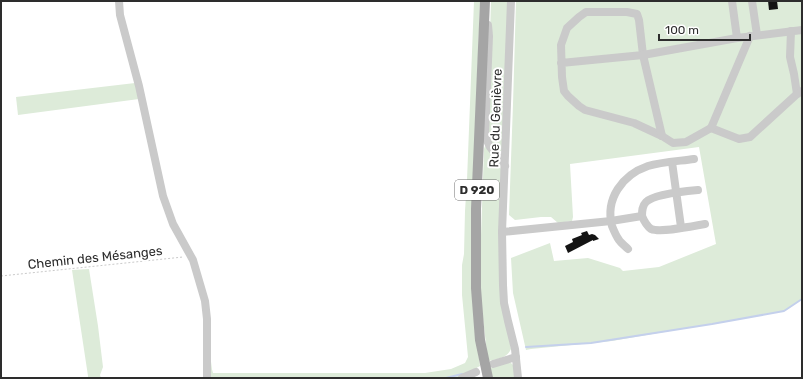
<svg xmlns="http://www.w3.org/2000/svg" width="803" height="379" font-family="Rubik,sans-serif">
  <rect width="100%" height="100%" fill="#fff"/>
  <!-- green -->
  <g fill="#ddebd9">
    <path d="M474 1H480L471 253C471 291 475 329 480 366L464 375 455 378H209L210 358C212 363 211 368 213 373H425L451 369 465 363 468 357 462 295V265L464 254 465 211 467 180Z"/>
    <polygon points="491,1 508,1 503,149 501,151 496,151 487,134"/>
    <polygon points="516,1 802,1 802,299 785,311 612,341 531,349 526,350 513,293 511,258 550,243 554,261 588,258 620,268 623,271 659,267 716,244 699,147 570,164 573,217 572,221 558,223 551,217 541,217 515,220 509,215 513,104"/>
    <polygon points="135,83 139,99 18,115 16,97"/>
    <path d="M485 146 487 147 499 164 501 169 499 273 511 349C507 358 497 359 488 361L481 302 480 265 484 149Z"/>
    <polygon points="89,269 98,326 103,367 100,375 101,378 88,378 88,376 72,270"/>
    <polygon points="510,362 514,366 515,378 492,378 490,368"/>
  </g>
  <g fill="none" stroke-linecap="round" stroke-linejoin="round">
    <!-- stream -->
    <g stroke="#c4d0ec" stroke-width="2">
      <polyline points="526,347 591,343 712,324 784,311 802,299"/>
      <polyline points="446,378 462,374"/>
    </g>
  </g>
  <!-- building -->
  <g fill="#141414">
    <polygon points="768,1 777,1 778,9 769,10"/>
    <polygon points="587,231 589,235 592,234 595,235 599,239 593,241 593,240 568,253 565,246 573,242 572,239 582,235 581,233"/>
  </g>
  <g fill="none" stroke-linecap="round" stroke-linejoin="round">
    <!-- path -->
    <polyline stroke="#cacaca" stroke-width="1" stroke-dasharray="2 2" stroke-linecap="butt" points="1,276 183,257"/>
    <!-- minor -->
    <g stroke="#cacaca" stroke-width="8">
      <polyline points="119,1 120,15 139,86 163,196 173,224 193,260 205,301 207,319 207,378"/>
      <polyline points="511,1 502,232 503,285 504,303 508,321 515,349 518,378"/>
      <polyline points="732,1 737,38 802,30"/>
      <polyline points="752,1 757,35"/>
      <polyline points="488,25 489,36 485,136 490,147 505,166"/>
      <polyline points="791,31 790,57 794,74 797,94"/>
      <polyline points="561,63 643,55 639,20 637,14 627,12 586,12 579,17 567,28 561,45 562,77 564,91 568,96 579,106 585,110 634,123 662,136 673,143 686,142 711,128 739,139 750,137 797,94 802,91"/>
      <polyline points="711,128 750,36"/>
      <polyline points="662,136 643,55 737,38"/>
      <polyline points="672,162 681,227"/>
      <path d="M642 216C642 211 642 206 646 202 654 194 687 191 698 190"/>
      <path d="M502 232 611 221 642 216C644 221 647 226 651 229 661 233 693 226 705 224"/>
      <path d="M628 249C625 246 621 243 619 240 616 236 614 231 612 226 605 199 622 175 648 166 661 162 680 161 694 159"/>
      <polyline points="493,364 516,357"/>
      <polyline points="462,378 476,372"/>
    </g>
    <!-- major -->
    <polyline stroke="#a5a5a5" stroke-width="10" points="485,1 476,209 476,288 480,340 488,378"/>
  </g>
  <g text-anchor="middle" stroke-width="4" stroke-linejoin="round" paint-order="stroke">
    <!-- shield labels -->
    <rect fill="#fff" stroke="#6c6c6c" stroke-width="1" x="455" y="180" width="44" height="20" rx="3"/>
    <g font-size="12" font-weight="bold" fill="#2d2d2d">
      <text x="477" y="194">D 920</text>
    </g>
    <!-- street labels -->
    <g font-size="13" fill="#2d2d2d" stroke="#fff">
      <text transform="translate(495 118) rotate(-88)" y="5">Rue du Genièvre</text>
      <text transform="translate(95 257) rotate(-6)" y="5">Chemin des Mésanges</text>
    </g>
  </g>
  <!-- border -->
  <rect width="803" height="379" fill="none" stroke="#2d2d2d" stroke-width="4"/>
  <!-- scale -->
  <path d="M659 34v6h91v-6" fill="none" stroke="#2d2d2d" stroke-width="2"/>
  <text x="665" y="34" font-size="12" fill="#2d2d2d" stroke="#ffffff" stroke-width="3" paint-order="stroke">100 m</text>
</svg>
